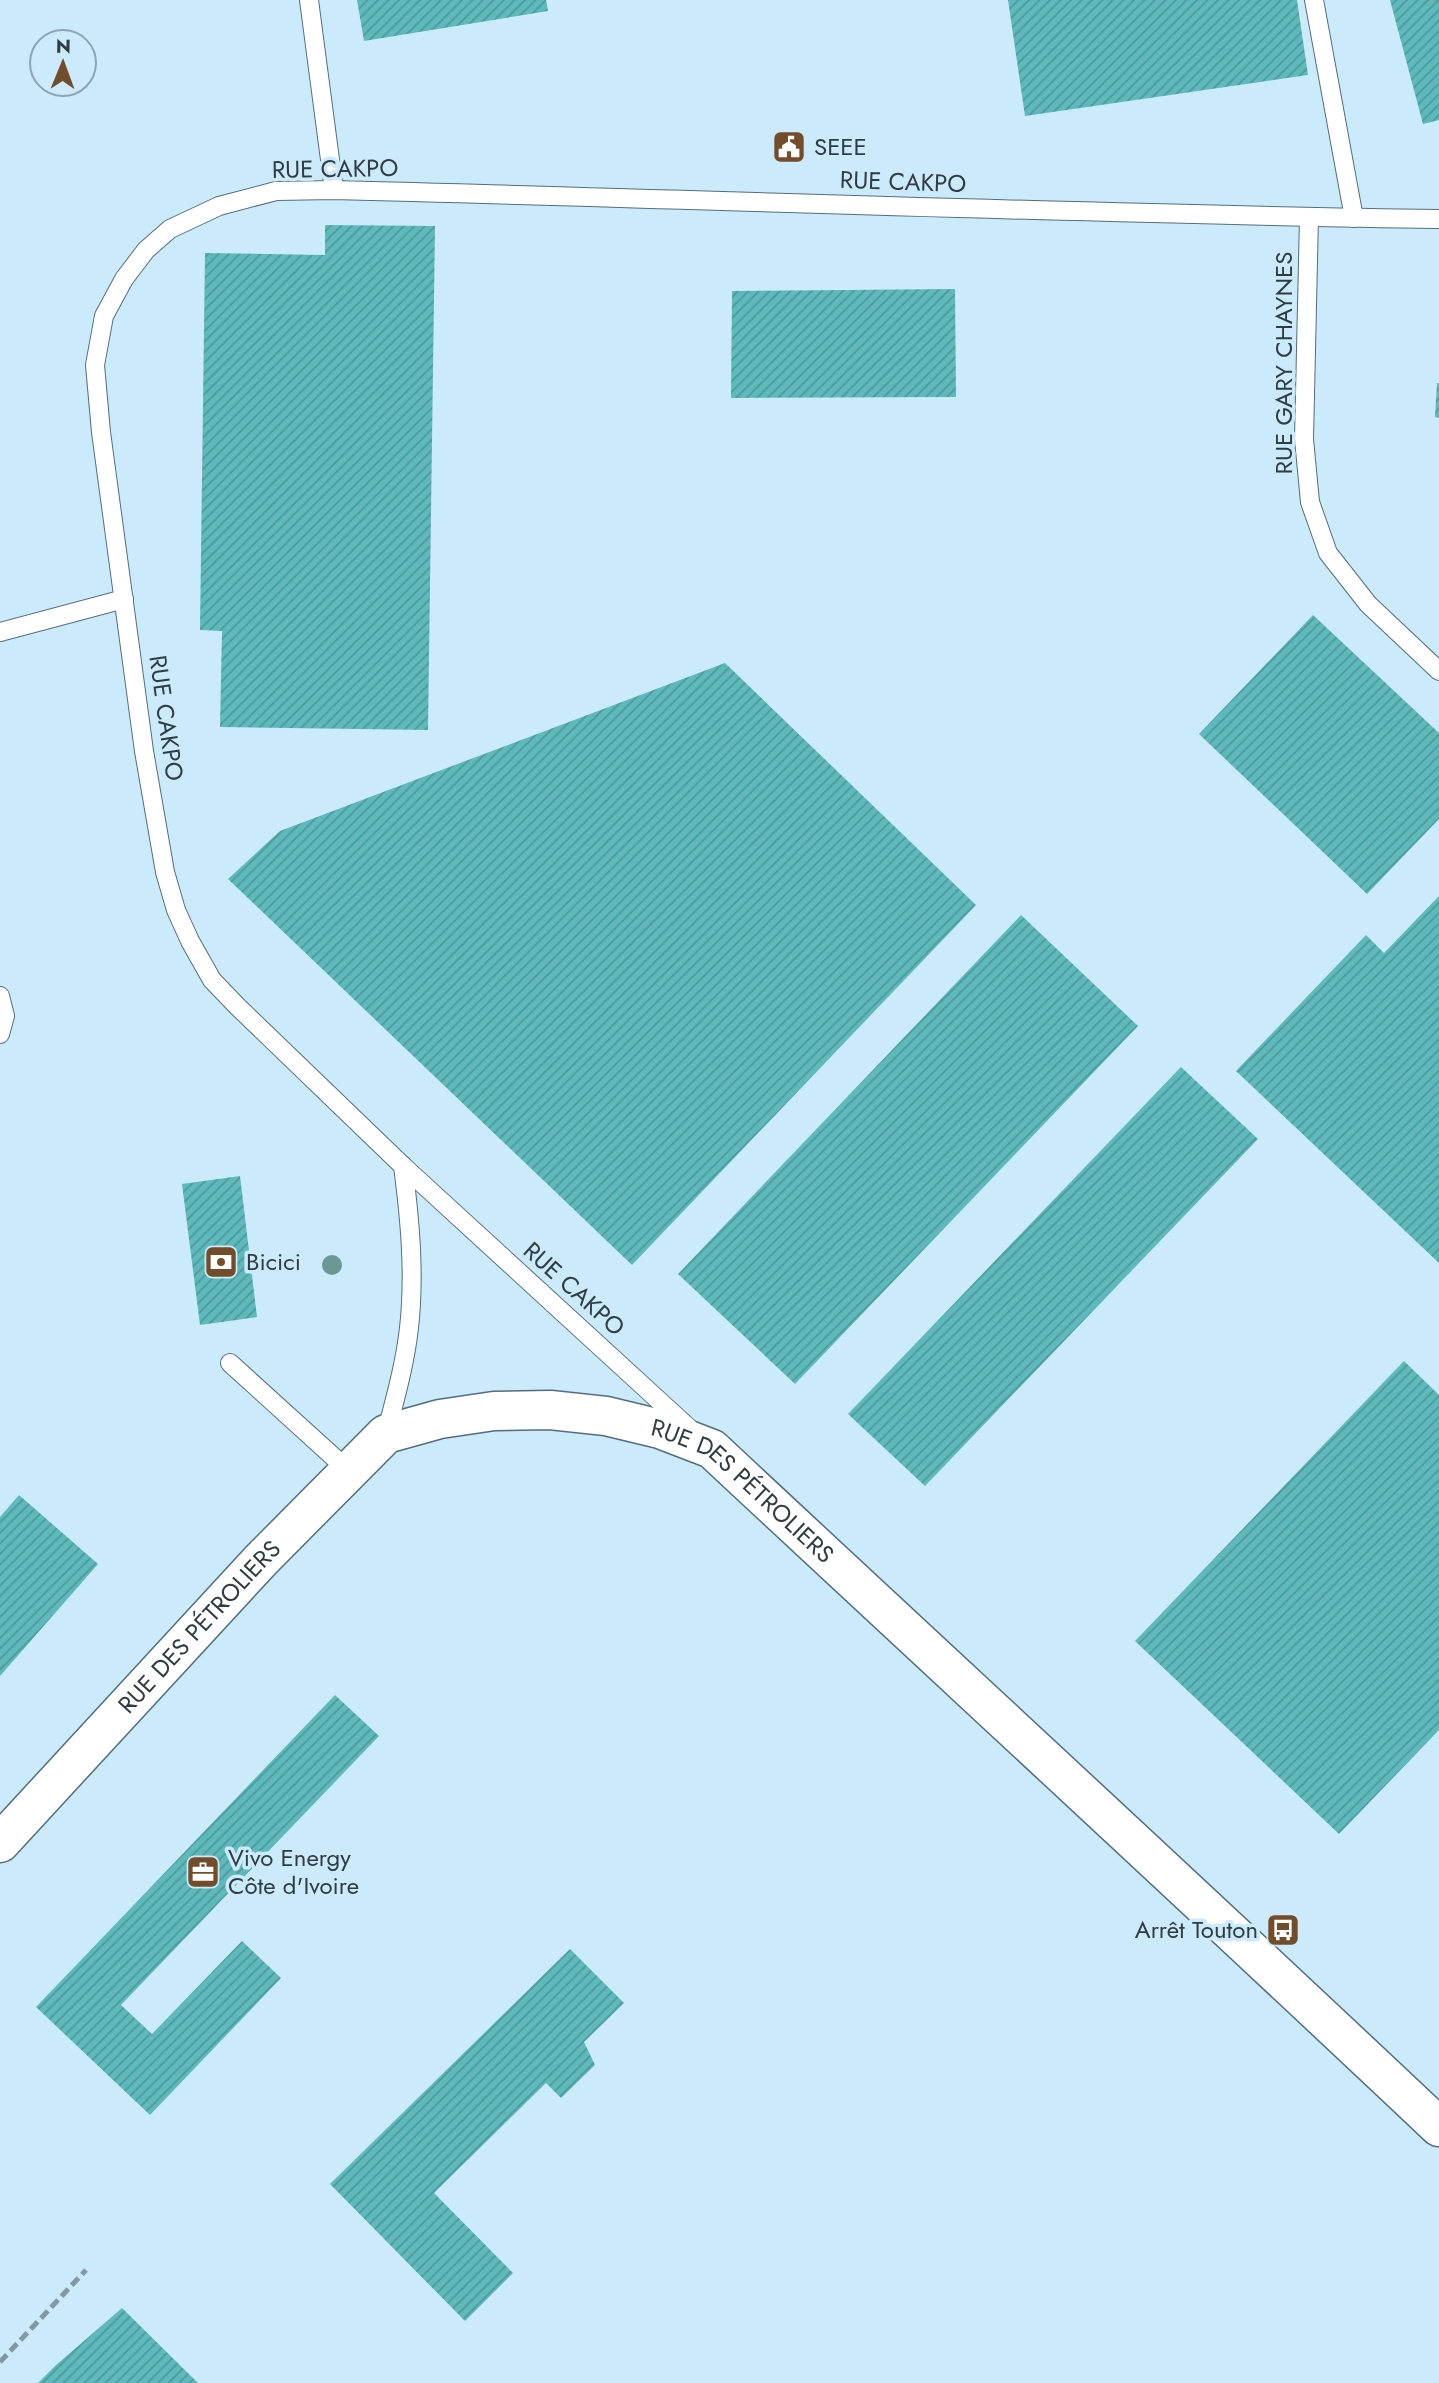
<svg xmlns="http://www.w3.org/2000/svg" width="1439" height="2383" font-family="Jost,sans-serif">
  <defs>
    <pattern id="building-hatch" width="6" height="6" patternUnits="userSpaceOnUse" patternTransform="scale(1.75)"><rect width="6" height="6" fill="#5eb9bb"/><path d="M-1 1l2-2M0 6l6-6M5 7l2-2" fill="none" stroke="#4e989a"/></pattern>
  </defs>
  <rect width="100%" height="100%" fill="#cbeafb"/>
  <!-- building -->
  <g fill="url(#building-hatch)">
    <polygon points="357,0 546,0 548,11 364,41"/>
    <polygon points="1008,0 1297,0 1308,75 1025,116"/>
    <polygon points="1390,0 1439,0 1439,120 1423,124"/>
    <polygon points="325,225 435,226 428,730 220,727 222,631 200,630 205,253 325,255"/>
    <polygon points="955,289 956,397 731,398 732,291"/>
    <polygon points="1437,383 1439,383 1439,418 1435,417"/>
    <polygon points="1313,615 1439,733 1439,819 1367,894 1199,734"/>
    <polygon points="725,663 976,905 632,1265 228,879 280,831"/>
    <polygon points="1439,896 1439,1263 1236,1071 1366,935 1384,953"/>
    <polygon points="1021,915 1138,1026 795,1384 678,1274"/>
    <polygon points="1181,1067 1258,1139 925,1486 848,1414"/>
    <polygon points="240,1176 257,1317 200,1325 182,1184"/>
    <polygon points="1404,1361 1439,1395 1439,1730 1339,1834 1135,1641"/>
    <polygon points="19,1495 98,1564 0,1676 0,1517"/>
    <polygon points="335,1695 379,1736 121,2005 152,2034 242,1941 281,1978 150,2115 36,2007"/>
    <polygon points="570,1949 624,2003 584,2042 595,2065 561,2098 546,2083 434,2193 513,2273 465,2321 330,2184"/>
    <polygon points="122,2308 198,2383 38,2383 55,2366"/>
  </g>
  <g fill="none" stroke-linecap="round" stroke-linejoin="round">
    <defs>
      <g id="lane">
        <polyline points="309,0 334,190"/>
        <polyline points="1314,0 1354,218"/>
        <polyline points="1309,217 1304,439 1310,502 1328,553 1368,604 1439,671"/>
        <polyline points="0,632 124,599"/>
        <polyline points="0,996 5,1016 0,1034"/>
        <polyline points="230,1363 349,1471"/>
        <path d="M690 1429 403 1166 238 1007 212 980 190 941 176 910 165 872 144 751 101 432 95 365 104 316 124 279 146 250 170 229 219 206 276 191 334 190C702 199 1070 214 1439 219"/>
        <path d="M386 1434C395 1399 405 1364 409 1328 415 1274 410 1220 403 1166"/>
      </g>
      <g id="secondary">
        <path id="s1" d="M0 1843 261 1560 386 1434 440 1419 494 1411 550 1410 606 1416 660 1429 712 1449C954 1675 1198 1899 1439 2127"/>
      </g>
    </defs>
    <!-- lane casing -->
    <use href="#lane" stroke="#526e7d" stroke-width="20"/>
    <!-- secondary casing -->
    <use href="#secondary" stroke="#526e7d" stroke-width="41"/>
    <!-- lane -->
    <use href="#lane" stroke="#fff" stroke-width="18"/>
    <!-- secondary -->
    <use href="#secondary" stroke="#fff" stroke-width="38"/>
    <!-- rail -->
    <polyline stroke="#8298a4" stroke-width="5" stroke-dasharray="10 5" stroke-linecap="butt" points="0,2362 86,2270"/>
  </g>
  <!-- trees -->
  <circle fill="#6c9893" cx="332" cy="1265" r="10"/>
  <!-- icons -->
  <defs>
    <symbol id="civic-square" viewBox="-11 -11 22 22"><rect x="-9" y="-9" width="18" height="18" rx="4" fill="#734c2a" stroke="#cbeafb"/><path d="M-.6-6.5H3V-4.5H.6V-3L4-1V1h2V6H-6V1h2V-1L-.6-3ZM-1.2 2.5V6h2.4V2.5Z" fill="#fff"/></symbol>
    <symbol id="bank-square" viewBox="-11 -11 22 22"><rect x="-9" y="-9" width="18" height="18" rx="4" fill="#734c2a" stroke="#cbeafb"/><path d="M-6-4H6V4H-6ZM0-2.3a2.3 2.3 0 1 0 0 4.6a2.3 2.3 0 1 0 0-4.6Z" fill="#fff"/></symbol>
    <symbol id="office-square" viewBox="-11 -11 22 22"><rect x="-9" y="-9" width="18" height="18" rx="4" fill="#734c2a" stroke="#cbeafb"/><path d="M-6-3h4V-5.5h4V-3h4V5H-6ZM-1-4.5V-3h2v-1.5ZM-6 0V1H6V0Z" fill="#fff"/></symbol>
    <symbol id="bus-square" viewBox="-11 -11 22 22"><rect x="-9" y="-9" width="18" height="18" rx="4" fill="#734c2a" stroke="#cbeafb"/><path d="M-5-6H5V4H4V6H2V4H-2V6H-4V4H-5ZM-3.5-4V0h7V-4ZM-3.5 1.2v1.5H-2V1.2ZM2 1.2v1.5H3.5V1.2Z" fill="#fff"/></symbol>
  </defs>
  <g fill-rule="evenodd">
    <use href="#civic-square" x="770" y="128" width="38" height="38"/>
    <use href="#bank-square" x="202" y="1243" width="38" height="38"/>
    <use href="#office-square" x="184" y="1853" width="38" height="38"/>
    <use href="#bus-square" x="1264" y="1911" width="38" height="38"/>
  </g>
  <g text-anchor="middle" stroke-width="7" stroke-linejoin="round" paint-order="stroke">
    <!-- poi labels -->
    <g font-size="24" fill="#2f3c42" stroke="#cbeafb" text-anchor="start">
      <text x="814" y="155">SEEE</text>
      <text x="246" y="1270">Bicici</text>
      <text x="228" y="1866">Vivo Energy<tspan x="228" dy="28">Côte d'Ivoire</tspan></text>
      <text x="1258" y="1938" text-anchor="end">Arrêt Touton</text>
    </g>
    <!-- street labels -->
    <g font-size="24" fill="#2f3c42" stroke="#cbeafb">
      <text transform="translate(335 169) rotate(-1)" y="8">RUE CAKPO</text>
      <text transform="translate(903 182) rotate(2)" y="8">RUE CAKPO</text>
      <text transform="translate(1284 363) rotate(-90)" y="8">RUE GARY CHAYNES</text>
      <text transform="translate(166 718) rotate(82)" y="8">RUE CAKPO</text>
      <text transform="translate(574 1289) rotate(42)" y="8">RUE CAKPO</text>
      <text dy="8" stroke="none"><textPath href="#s1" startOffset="945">RUE DES PÉTROLIERS</textPath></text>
      <text dy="8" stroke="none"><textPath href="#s1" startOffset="294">RUE DES PÉTROLIERS</textPath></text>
    </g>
  </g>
  <!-- north arrow -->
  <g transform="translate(63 63) rotate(1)"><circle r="33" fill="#cbeafb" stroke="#8da4b1" stroke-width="2"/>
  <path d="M0-5L12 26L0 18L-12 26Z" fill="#734c2a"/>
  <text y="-10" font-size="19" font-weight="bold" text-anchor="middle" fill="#2f3c42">N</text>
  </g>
</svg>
